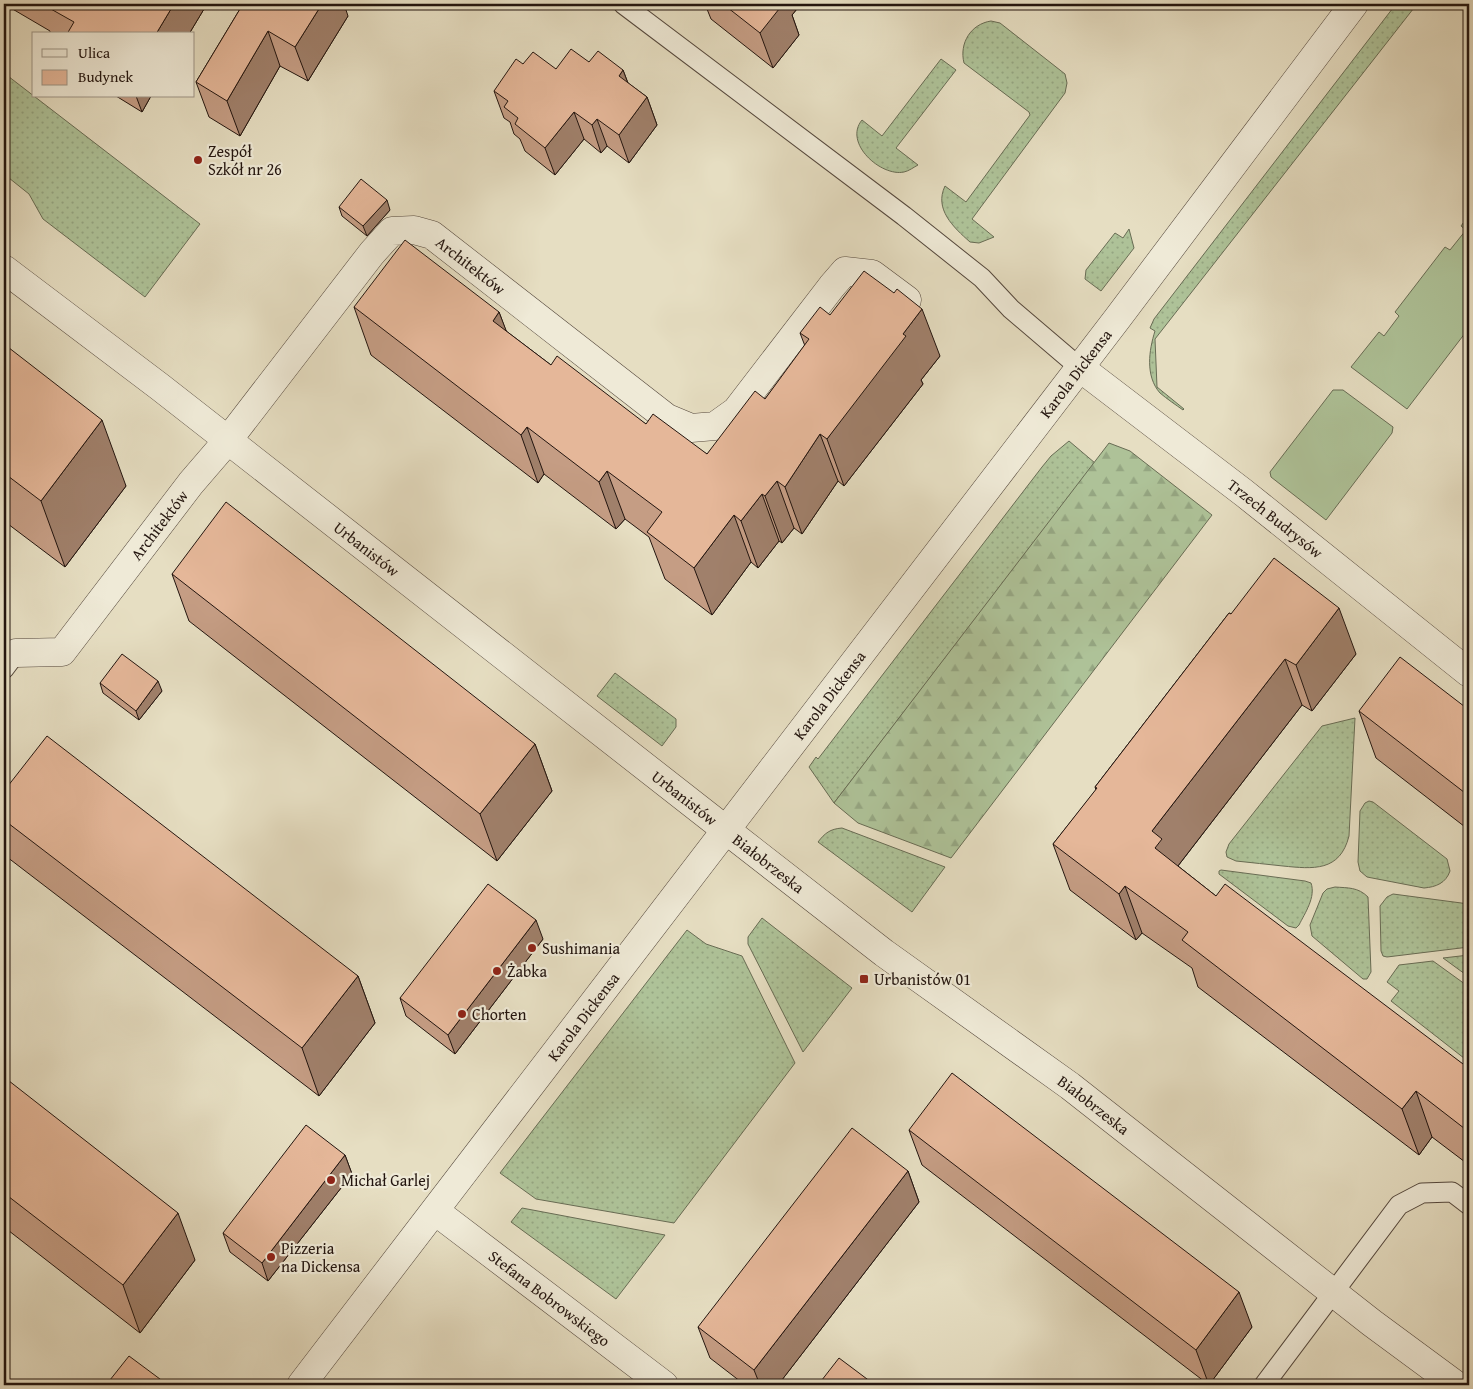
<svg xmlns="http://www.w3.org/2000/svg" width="1473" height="1389" font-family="'Gentium Book Plus',serif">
  <defs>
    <pattern id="grass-dots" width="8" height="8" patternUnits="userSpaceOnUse" patternTransform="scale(1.25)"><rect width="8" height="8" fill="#aec298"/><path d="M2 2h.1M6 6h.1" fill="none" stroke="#95a682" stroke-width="1.8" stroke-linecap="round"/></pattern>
    <pattern id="forest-firs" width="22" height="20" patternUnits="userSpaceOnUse" patternTransform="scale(1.25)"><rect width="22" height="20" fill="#aec298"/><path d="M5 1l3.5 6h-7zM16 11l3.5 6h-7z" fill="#95a682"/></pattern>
  </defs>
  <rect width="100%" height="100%" fill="#e6dec2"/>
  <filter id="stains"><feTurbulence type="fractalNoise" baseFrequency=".004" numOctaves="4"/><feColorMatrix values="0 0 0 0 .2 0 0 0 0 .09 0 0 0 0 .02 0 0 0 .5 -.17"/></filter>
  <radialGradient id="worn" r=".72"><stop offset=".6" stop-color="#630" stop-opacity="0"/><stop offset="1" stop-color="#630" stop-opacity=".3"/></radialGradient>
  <!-- grass -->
  <g fill="url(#grass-dots)" stroke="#686c54">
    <path d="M1396 4H1417L1155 339 1157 387 1184 409 1183 410C1176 405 1167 399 1160 393 1145 376 1149 350 1155 331L1150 328 1154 319Z"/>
    <path d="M991 21 1000 23 1065 74 1067 83 1065 93 972 219 994 237 979 243 970 242C953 227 934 209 945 186L966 202 1030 115 1029 112 964 63C959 43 971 24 991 21Z"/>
    <path d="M941 59 956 70 896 148 918 165C914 167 909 171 904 172 881 177 843 143 862 120L882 136Z"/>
    <polygon points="4,73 200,224 145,297 43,219 29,194 4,174"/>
    <polygon points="1129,229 1134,248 1101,291 1085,279 1086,270 1115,233 1123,238"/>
    <polygon points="1069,441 1095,463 834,803 809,767 816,757 818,759 1042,467 1051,456"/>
    <polygon points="615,673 676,719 676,727 662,746 597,696"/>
    <path d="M1355 718 1349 836C1340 872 1313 869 1283 866 1267 864 1252 863 1236 861L1227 857 1226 852 1229 844 1322 726Z"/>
    <path d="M1369 801 1373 802 1447 859 1450 871C1446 883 1436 887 1424 888L1367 877 1360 871 1358 862 1360 811 1365 803Z"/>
    <path d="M842 828 945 867 912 912 818 842C825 833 830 829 842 828Z"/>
    <path d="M1221 870 1305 881 1311 883C1316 897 1305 913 1299 925L1296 928 1288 926 1219 874V871Z"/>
    <path d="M1335 887C1348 888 1358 887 1368 897L1371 972 1367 979H1363L1312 936 1310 925 1323 893 1327 889Z"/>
    <polygon points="1393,894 1469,904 1469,947 1387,957 1383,956 1381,951 1380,906 1387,897"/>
    <polygon points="762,918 852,988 803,1052 748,944 748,937"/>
    <polygon points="687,930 706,944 742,956 795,1063 674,1223 536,1199 500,1173"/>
    <polygon points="1469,955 1469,977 1443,958"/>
    <polygon points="1433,961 1469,987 1469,1062 1391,1001 1399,991 1387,982 1399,965"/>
    <polygon points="522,1208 665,1235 616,1299 511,1222"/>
  </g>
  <!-- forest -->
  <polygon fill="url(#forest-firs)" stroke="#686c54" points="1109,443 1130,451 1212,515 951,858 858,823 834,803"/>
  <!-- garden -->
  <g fill="#aec298" stroke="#686c54">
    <polygon points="1469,215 1469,328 1407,409 1351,367 1379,332 1384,336 1399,316 1395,312 1445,247 1450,250 1466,230 1461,226"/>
    <polygon points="1333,390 1343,390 1393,427 1392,433 1326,520 1271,477 1270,472"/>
  </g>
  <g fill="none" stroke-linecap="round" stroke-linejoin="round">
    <defs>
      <g id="service">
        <polyline points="623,4 904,216 982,278 1011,309 1079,367"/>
        <polyline points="4,669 16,653"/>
        <polyline points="1264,1385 1399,1205 1422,1193 1452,1192 1469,1205"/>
      </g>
      <g id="minor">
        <path id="s1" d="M4 269 160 387 726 830"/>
        <path id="s2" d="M1079 367 1244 493 1469 673"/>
        <path id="s3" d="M16 653 62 652 191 483 228 440 372 253 392 231 414 230 432 235 667 418 691 428 715 426 736 411 832 286 845 271 872 274 907 300"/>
        <path id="s4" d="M435 1211 664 1385"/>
      </g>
      <g id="tertiary">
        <path id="s5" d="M726 830 884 953 1070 1086 1372 1323 1456 1385"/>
        <path id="s6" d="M301 1385 1117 319 1354 4"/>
      </g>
    </defs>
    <!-- service casing -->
    <use href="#service" stroke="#54473c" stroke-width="21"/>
    <!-- minor casing -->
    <use href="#minor" stroke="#54473c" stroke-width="29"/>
    <!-- tertiary casing -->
    <use href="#tertiary" stroke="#54473c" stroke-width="29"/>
    <!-- service -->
    <use href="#service" stroke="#efead7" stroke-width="19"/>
    <!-- minor -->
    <use href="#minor" stroke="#efead7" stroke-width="28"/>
    <!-- tertiary -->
    <use href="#tertiary" stroke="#efead7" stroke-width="28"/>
  </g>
  <!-- wall -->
  <g fill="#c59d84" stroke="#23150f">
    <polygon points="4,4 207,4 189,34 50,34 50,31"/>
    <polygon points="243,4 348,16 308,81 280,66 240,136 209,117 196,82"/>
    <polygon points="705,4 801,4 792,15 799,35 773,68 711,19"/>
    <polygon points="589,62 623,70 628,83 647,97 657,125 629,163 607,146 601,153 584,139 555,175 525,151 520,139 514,134 510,122 504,118 494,91 523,64 556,69"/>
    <polygon points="116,96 151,96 142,112"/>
    <polygon points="339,207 390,210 367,236 342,216"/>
    <polygon points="354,307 499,312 506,331 551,365 646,424 707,454 765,399 805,346 800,333 830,315 940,356 921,380 923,384 844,486 838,481 802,534 794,528 782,543 779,541 758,568 751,562 712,615 665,579 649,537 625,519 616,529 544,474 538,483 371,355"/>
    <polygon points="4,344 126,486 65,567 4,521"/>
    <polygon points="172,574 535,744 552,791 497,861 189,621"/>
    <polygon points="1229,613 1356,654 1312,711 1302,705 1178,866 1216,896 1467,1067 1469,1064 1469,1165 1432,1137 1419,1155 1198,987 1192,968 1142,933 1136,940 1070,890 1053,844 1096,790 1095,787"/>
    <polygon points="100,683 162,691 139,720 103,693"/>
    <polygon points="1469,710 1469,830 1376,758 1359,711"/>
    <polygon points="4,791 358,976 375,1023 319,1096 7,857 4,848"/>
    <polygon points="543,939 455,1054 406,1016 400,998"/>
    <polygon points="4,1077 195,1260 140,1333 4,1227"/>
    <polygon points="909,1130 1252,1327 1209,1385 922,1165"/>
    <polygon points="345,1155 352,1174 268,1281 230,1252 223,1233"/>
    <polygon points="908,1171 919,1202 778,1385 745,1385 710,1358 698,1327"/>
  </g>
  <!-- shaded-wall -->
  <g fill="#a0806b" stroke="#23150f">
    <polygon points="174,4 207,4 189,34 156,34"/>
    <polygon points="322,4 344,4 348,16 308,81 295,47"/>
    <polygon points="777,4 801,4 792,15 799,35 773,68 760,33"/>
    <polygon points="268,31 280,66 240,136 227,101"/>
    <polygon points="623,70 633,97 619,76"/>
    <polygon points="136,96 151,96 142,112"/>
    <polygon points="647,97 657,125 629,163 619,135"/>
    <polygon points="574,112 584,139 555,175 545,148"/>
    <polygon points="597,119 607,146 601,153 592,125"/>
    <polygon points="387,200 390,210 367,236 363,226"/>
    <polygon points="922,309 940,356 921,380 923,384 844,486 827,439 903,334"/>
    <polygon points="499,312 517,359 493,321"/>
    <polygon points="102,420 126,486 65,567 41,501"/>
    <polygon points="527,427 544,474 538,483 521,435"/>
    <polygon points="820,434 838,481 802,534 785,487"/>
    <polygon points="607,471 625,519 616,529 599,482"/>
    <polygon points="777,481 794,528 782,543 765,496"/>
    <polygon points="762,494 779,541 758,568 741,521"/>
    <polygon points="734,515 751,562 712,615 694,568"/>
    <polygon points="1339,608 1356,654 1312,711 1296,665"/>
    <polygon points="1285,659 1302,705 1174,871 1155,848 1152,831"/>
    <polygon points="158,681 162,691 139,720 136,711"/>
    <polygon points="535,744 552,791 497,861 480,814"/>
    <polygon points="1125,886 1142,933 1136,940 1119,894"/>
    <polygon points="536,920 543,939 455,1054 448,1035"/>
    <polygon points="358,976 375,1023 319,1096 302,1048"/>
    <polygon points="1416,1091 1432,1137 1419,1155 1402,1109"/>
    <polygon points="345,1155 352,1174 268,1281 262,1263"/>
    <polygon points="908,1171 919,1202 778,1385 760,1385 754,1370"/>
    <polygon points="178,1213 195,1260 140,1333 123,1285"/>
    <polygon points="1239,1292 1252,1327 1209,1385 1196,1350"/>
  </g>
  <!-- building -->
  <g fill="#e5b799" stroke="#23150f">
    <polygon points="42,4 174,4 156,34 67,34 74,22"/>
    <polygon points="243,4 322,4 295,47 268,31 227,101 196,82"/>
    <polygon points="723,4 783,4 760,33"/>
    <polygon points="571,49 589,62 598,51 623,70 619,76 647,97 619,135 597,119 592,125 574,112 545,148 515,124 518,118 504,107 508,101 494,91 516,59 523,64 533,52 556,69"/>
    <polygon points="361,179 387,200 363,226 339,207"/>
    <polygon points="405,240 499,312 493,321 551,365 557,356 646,424 653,414 707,454 755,391 765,399 809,339 800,333 820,307 830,315 864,271 894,293 897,289 922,309 903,334 906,336 827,439 820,434 785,487 777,481 765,496 762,494 741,521 734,515 694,568 647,532 662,512 607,471 599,482 527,427 521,435 354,307"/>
    <polygon points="4,344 102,420 41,501 4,473"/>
    <polygon points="226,502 535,744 480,814 172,574"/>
    <polygon points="1274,558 1339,608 1296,665 1285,659 1152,831 1162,839 1155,848 1216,896 1225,884 1467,1067 1469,1064 1469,1132 1416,1091 1402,1109 1182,940 1188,932 1125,886 1119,894 1053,844 1097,788 1095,787 1229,613 1231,614"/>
    <polygon points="122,654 158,681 136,711 100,683"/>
    <polygon points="1400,657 1469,710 1469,796 1359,711"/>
    <polygon points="47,736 358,976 302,1048 4,820 4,791"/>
    <polygon points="488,884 536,920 448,1035 400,998"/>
    <polygon points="952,1073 1239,1292 1196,1350 909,1130"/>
    <polygon points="4,1077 178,1213 123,1285 4,1193"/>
    <polygon points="306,1125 345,1155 262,1263 223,1233"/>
    <polygon points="852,1128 908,1171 754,1370 698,1327"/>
    <polygon points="129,1356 168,1385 106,1385"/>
    <polygon points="839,1358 875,1385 818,1385"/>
  </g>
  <!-- markers -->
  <g fill="#8f2418" stroke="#efead7" stroke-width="2">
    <circle cx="198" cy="160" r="5"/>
    <circle cx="532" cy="948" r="5"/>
    <circle cx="497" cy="971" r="5"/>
    <rect x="859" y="974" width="10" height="10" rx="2.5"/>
    <circle cx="462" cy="1014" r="5"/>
    <circle cx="331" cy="1180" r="5"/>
    <circle cx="271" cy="1257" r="5"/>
  </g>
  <g text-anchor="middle" stroke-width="4.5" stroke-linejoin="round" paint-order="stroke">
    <!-- poi labels -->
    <g font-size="16" fill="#23150f" stroke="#efead7" text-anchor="start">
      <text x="208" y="157">Zespół<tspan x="208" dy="18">Szkół nr 26</tspan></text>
      <text x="542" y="954">Sushimania</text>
      <text x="507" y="977">Żabka</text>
      <text x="874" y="985">Urbanistów 01</text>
      <text x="472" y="1020">Chorten</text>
      <text x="341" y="1186">Michał Garlej</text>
      <text x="281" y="1254">Pizzeria<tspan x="281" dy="18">na Dickensa</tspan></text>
    </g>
    <!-- street labels -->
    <g font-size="16" fill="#23150f" stroke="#efead7">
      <text dy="6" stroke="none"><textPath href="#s3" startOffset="671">Architektów</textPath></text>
      <text dy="6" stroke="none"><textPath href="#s6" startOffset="1274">Karola Dickensa</textPath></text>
      <text dy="6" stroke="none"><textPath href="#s2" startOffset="248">Trzech Budrysów</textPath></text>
      <text dy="6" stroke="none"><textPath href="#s3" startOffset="206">Architektów</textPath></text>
      <text dy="6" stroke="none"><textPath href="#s1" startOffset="458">Urbanistów</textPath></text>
      <text dy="6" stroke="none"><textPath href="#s6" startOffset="869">Karola Dickensa</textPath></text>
      <text dy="6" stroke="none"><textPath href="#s1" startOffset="862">Urbanistów</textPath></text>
      <text dy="6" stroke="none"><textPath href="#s5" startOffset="54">Białobrzeska</textPath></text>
      <text dy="6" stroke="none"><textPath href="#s6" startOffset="464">Karola Dickensa</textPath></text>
      <text dy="6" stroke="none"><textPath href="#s5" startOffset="459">Białobrzeska</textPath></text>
      <text dy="6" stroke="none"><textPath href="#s4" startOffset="144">Stefana Bobrowskiego</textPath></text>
    </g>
  </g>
  <!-- margin -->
  <rect width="1473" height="1389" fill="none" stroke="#e6dec2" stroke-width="20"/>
  <rect x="5" y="5" width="1463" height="1379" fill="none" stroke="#23150f" stroke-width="2.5"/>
  <rect x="10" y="10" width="1453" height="1369" fill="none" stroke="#23150f"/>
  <!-- legend -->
  <rect x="32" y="32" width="162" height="65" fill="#efead7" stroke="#9d9587"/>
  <rect x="42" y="49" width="25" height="8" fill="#efead7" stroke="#9d9587"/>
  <text x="78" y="58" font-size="15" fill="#23150f">Ulica</text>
  <rect x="42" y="70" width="25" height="15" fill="#e5b799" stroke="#9d9587"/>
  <text x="78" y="82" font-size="15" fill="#23150f">Budynek</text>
  <rect width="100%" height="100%" filter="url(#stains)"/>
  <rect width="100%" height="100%" fill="url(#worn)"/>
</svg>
